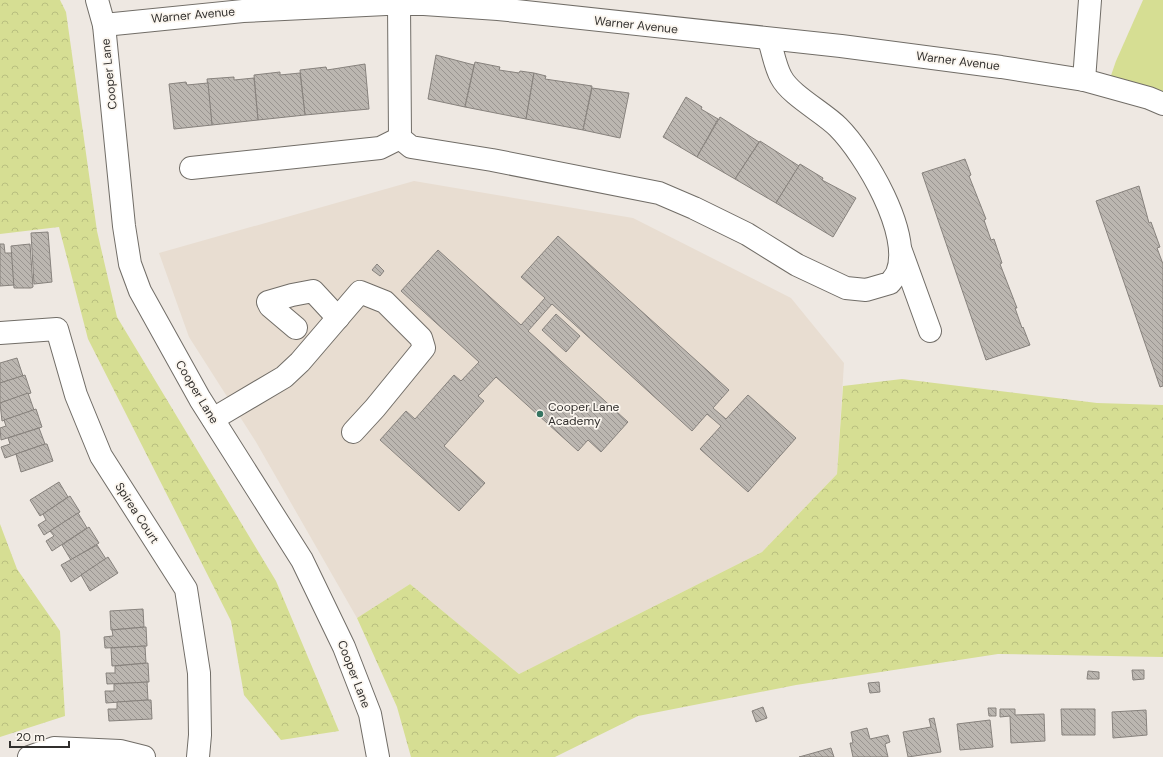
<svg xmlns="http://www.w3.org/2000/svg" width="1163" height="757" font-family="'DM Sans',sans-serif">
  <defs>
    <pattern id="forest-crowns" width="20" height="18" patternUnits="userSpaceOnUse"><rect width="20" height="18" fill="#d6de93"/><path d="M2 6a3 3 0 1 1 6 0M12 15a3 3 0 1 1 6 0" fill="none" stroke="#b8bf7f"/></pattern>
    <pattern id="building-back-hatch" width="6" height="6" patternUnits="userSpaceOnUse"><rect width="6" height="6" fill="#bbb6b0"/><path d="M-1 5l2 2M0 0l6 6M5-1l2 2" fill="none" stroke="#999490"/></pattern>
  </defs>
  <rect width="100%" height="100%" fill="#eee8e2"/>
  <!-- built -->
  <polygon fill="#e8ddd1" points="414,181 633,218 791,298 844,363 837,474 762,552 519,674 410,584 357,618 256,442 189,337 159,253"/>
  <!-- forest -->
  <g fill="url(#forest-crowns)">
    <polygon points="0,0 60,0 66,12 97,231 117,317 276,581 339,731 281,740 244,695 231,621 88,339 59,227 0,234"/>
    <polygon points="902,379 1097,403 1163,405 1163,657 998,654 796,685 638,716 555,757 411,757 397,707 357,618 410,584 519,674 762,552 837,474 843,386"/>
    <polygon points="0,524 17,569 60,631 65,716 0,737"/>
  </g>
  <!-- park -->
  <polygon fill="#d6de93" points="1143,0 1163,0 1163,106 1107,87 1116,61"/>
  <!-- building -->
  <g fill="url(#building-back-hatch)" stroke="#87827d">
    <polygon points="436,55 474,65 465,107 428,99"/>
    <polygon points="475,62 500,67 499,70 519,73 520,71 534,73 526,119 465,107"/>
    <polygon points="365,64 369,109 305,115 300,70 326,67 327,70"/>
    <polygon points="280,72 280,75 300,73 305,115 258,120 254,75"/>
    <polygon points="534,73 546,76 545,79 592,86 583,130 526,119"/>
    <polygon points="234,77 234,80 254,78 258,120 212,125 207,79"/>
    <polygon points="186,82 187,85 208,83 212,125 174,129 169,84"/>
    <polygon points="592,88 629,93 620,138 583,130"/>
    <polygon points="686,97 702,107 701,109 718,119 697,157 663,137"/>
    <polygon points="720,117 759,142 735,179 697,157"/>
    <polygon points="760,141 799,166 776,203 735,179"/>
    <polygon points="965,159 971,175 969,176 986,219 984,220 991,240 994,239 1002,263 1000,264 1017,308 1015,308 1022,328 1023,327 1030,345 986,360 922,173"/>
    <polygon points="800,164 823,178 822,180 856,198 833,237 776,203"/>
    <polygon points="1139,186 1149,223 1151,222 1160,247 1157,248 1163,264 1163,386 1160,387 1096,201"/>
    <polygon points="48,232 52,282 34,284 31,233"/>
    <polygon points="558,236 729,390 713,408 726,419 748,395 796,438 748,492 700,449 721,426 707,414 692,431 552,304 528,331 628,422 601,452 588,440 578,451 496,377 478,396 484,401 444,446 485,483 459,511 380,440 406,411 415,419 454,375 461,381 479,362 401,291 438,250 521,325 545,298 521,277"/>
    <polygon points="0,244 4,244 5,253 12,253 14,285 0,286"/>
    <polygon points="30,244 33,287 31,288 14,288 11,246"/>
    <polygon points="377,264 384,271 380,276 372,270"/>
    <polygon points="556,314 580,336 566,352 542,330"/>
    <polygon points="17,358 23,376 0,383 0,363"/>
    <polygon points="25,375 31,393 0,403 0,383"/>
    <polygon points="28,393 34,410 2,421 0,403"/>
    <polygon points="36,409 42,427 1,440 0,428 6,426 4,420"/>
    <polygon points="39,428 45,444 5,458 1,447 10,444 8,438"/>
    <polygon points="45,444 47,444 53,461 21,472 16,454"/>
    <polygon points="59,482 68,497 40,516 30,500"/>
    <polygon points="70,496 80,512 44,535 38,525 46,520 43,514"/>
    <polygon points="78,513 87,528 52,551 46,541 54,536 50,531"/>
    <polygon points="89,527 99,543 71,560 62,545"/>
    <polygon points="97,545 106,559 71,582 61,565"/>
    <polygon points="108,557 118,573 90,591 81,575"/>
    <polygon points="143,609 144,627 111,630 110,611"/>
    <polygon points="146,627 147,646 105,648 104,637 113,636 112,630"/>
    <polygon points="145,646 146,663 112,666 111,648"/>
    <polygon points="148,663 149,682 107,684 106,673 115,673 115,666"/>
    <polygon points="1132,670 1144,670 1144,679 1133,680"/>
    <polygon points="1088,671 1099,672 1099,679 1087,679"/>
    <polygon points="147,682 148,700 106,703 105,691 114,691 114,684"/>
    <polygon points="879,682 880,692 870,693 868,683"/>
    <polygon points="148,700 151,700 152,719 109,721 108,709 117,709 117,702"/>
    <polygon points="763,707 767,718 756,722 752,711"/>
    <polygon points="988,708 996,708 996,716 989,716"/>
    <polygon points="1000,709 1015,709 1015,715 1044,714 1045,741 1011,743 1010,716 1000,717"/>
    <polygon points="1061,709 1095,709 1095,735 1062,735"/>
    <polygon points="1146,710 1147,735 1113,738 1112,712"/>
    <polygon points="934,718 941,752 908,757 903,732 931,727 929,719"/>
    <polygon points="990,720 993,747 960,750 957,724"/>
    <polygon points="867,728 870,739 888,735 890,742 885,744 888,757 853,757 850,743 853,743 851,732"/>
    <polygon points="831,748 834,757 799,757"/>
  </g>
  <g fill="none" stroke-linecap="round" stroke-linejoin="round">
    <defs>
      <g id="minor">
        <polyline points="97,0 104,25 124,226 130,264 140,291 200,399 302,560 344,647 370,714 378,757"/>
        <path d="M399 4 400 138 411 147 492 160 659 193 694 208 747 234 797 265 846 288 866 290 890 283C892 280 895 277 897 273 913 234 865 154 838 127 823 112 790 95 781 77 775 66 773 52 769 40"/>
        <polyline points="104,25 243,11 386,4 424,4 498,9 841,46 1001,67 1084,80 1149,98 1163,104"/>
        <polyline points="1084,80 1090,0"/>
        <polyline points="191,168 380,148 400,138"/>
        <polyline points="901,251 930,331"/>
        <polyline points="296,328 270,306 268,302 292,295 313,291 338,318"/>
        <polyline points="0,333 57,329 76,395 101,456 186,589 199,673 200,735 198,757"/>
        <polyline points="213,419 284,377 300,362 360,292 385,302 421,338 424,348 375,408 353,432"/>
        <polyline points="29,757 54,748 120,751 144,757"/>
      </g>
    </defs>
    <!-- minor casing -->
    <use href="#minor" stroke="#716d67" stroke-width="24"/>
    <!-- minor -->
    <use href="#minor" stroke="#fff" stroke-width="22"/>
  </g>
  <!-- markers -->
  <circle fill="#367562" stroke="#fbf6ef" stroke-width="1.5" cx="540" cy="414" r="4"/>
  <g text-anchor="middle" stroke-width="3.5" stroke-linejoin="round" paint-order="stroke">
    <!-- street labels -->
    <g font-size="12" fill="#312f2d" stroke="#fbf6ef">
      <text transform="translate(193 15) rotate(-5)" y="4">Warner Avenue</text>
      <text transform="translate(636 25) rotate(6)" y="4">Warner Avenue</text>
      <text transform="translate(958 61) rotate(7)" y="4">Warner Avenue</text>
      <text transform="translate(109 74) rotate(-96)" y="4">Cooper Lane</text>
      <text transform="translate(197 392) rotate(59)" y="4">Cooper Lane</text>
      <text transform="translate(137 513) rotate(57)" y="4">Spirea Court</text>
      <text transform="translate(354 674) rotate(69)" y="4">Cooper Lane</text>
    </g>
    <!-- poi labels -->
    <g font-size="12" fill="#312f2d" stroke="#fbf6ef" text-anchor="start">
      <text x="548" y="411">Cooper Lane<tspan x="548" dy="14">Academy</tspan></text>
    </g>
  </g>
  <!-- scale -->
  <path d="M10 741v6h59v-6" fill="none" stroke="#312f2d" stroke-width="2"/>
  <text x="16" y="741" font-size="12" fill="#312f2d" stroke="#fbf6ef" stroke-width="3" paint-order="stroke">20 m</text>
</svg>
